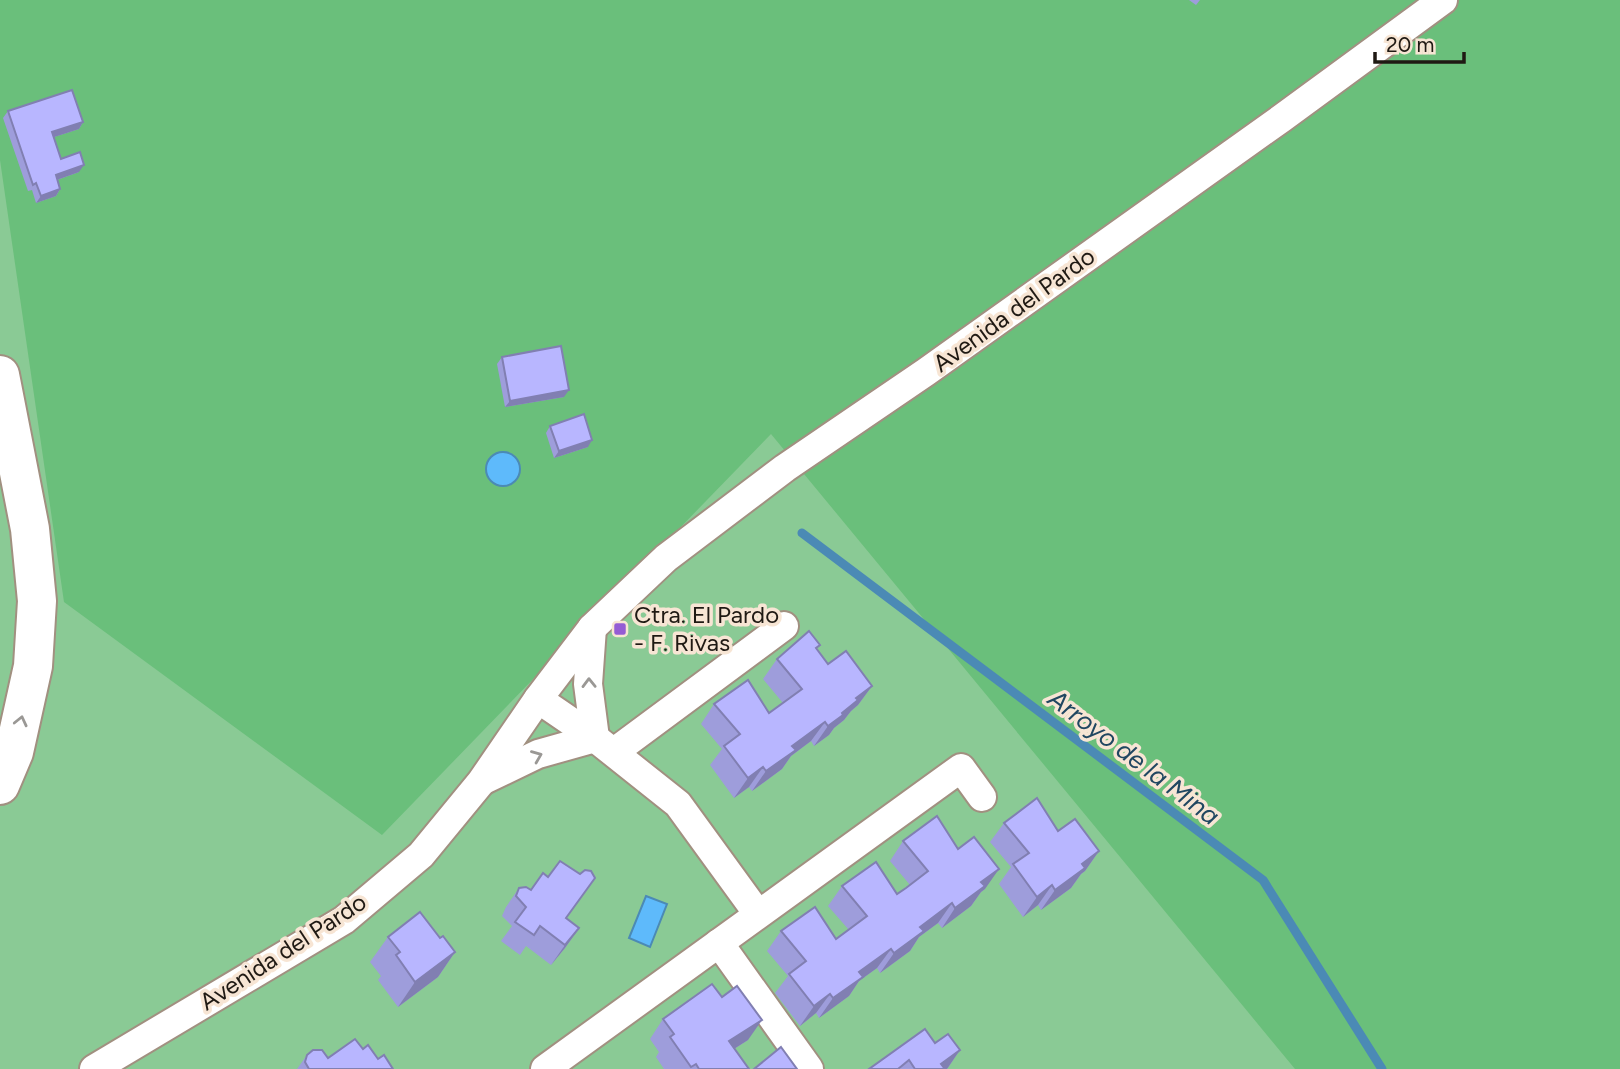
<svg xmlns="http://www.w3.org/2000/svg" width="1620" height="1069" font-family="Figtree,sans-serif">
  <rect width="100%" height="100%" fill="#f7e5d4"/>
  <!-- green -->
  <rect fill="#8aca95" x="0" y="0" width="1620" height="1069"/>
  <!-- forest -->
  <polygon fill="#6abf7b" points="0,0 1620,0 1620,1069 1295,1069 771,434 382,835 64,602 0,160"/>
  <!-- water -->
  <g fill="#5ebafb" stroke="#4b8ab5" stroke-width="2">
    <circle cx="503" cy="469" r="17"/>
    <polygon points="646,896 667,904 650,947 629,938"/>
  </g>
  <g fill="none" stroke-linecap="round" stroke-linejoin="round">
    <!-- stream -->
    <polyline stroke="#4b8ab5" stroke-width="9" points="802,533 1263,880 1382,1069"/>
    <defs>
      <g id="street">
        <polyline points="592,628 588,684 595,738"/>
        <polyline points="538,699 595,738 678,804 758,914"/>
        <polyline points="614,752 784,626"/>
        <polyline points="484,780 538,754 595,738"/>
        <polyline points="719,943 809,1069"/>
        <polyline points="94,1069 344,920 421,855 481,782 538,699 592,628 666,558 785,468 926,372 1282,118 1443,0"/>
        <polyline points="545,1069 961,768 982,797"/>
      </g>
      <polyline id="secondary" points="0,375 30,529 37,601 33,666 14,752 0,785"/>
    </defs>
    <!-- street casing -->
    <use href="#street" stroke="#a19080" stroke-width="32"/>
    <!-- secondary casing -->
    <use href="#secondary" stroke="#a19080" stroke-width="42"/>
    <!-- street -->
    <use href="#street" stroke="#fff" stroke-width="28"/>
    <!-- secondary -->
    <use href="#secondary" stroke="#fff" stroke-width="38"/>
  </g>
  <!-- wall -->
  <g fill="#9e9ddb">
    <polygon points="1189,0 1200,0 1196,5"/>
    <polygon points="8,111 83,122 79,129 54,137 61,159 79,172 57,180 60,189 56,196 36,203 32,190 28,191 3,118"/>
    <polygon points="502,357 564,397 505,407 497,364"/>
    <polygon points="550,426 588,447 554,458 546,433"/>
    <polygon points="820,645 817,649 828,664 872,686 858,705 851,711 844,720 834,728 829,735 814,746 811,741 791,756 782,769 752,791 749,787 734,798 710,765 722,749 701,724 714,704 769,713 783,703 763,679 777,659"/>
    <polygon points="1004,823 1058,831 1099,851 1085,871 1081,874 1071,888 1041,910 1038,905 1023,917 999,884 1011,867 990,842"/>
    <polygon points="903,841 985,889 981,892 971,906 942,928 938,923 919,937 910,951 880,973 877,968 859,981 849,996 819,1018 816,1013 800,1026 775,993 788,976 767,951 781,931 836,939 849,930 828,906 842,886 897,894 910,885 890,861"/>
    <polygon points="519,888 579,928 565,948 551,965 526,946 520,955 501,941 512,926 502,916 506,907"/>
    <polygon points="388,937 440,938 455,952 438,977 398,1007 378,980 381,976 370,962"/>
    <polygon points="663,1019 748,1040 734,1049 749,1069 664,1069 656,1057 659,1052 650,1039"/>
    <polygon points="935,1043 960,1050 947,1069 869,1069"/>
    <polygon points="363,1049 393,1069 297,1069 307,1055 328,1058"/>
  </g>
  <!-- shaded-wall -->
  <g fill="#817fb2">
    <polygon points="83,122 79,129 48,139 52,132"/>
    <polygon points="84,165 79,172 51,182 56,175"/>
    <polygon points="60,189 56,196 36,203 41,196"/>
    <polygon points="569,390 564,397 505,407 510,401"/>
    <polygon points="592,440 588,447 554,458 559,451"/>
    <polygon points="872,686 858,705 851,711 844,720 834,728 829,735 814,746 828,726 856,698"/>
    <polygon points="825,722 811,741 791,756 782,769 752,791 766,771 792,746"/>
    <polygon points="763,767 749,787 734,798 748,778"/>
    <polygon points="1099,851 1085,871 1081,874 1071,888 1041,910 1055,890 1082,864"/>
    <polygon points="999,869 985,889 981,892 971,906 942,928 955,908 981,882"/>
    <polygon points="1052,885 1038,905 1023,917 1037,897"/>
    <polygon points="952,903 938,923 919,937 910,951 880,973 894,953 920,927"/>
    <polygon points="579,928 565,948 551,965 565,945"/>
    <polygon points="891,949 877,968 859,981 849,996 819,1018 833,998 859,972"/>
    <polygon points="455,952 438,977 398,1007 415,982"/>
    <polygon points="830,994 816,1013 800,1026 814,1006"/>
    <polygon points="762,1020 748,1040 715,1061 729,1041"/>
    <polygon points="960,1050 947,1069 938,1069 941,1064"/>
  </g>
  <!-- building -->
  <g fill="#b8b6ff" stroke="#817fb2" stroke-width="2">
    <polygon points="72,90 83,122 52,132 61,159 80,152 84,165 56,175 60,189 41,196 36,183 33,185 8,111"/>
    <polygon points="561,346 569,390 510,401 502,357"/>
    <polygon points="584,414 592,440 559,451 550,426"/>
    <polygon points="809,631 820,645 816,648 828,664 846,651 872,686 856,698 858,700 842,713 843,715 828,726 825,722 792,746 796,750 766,771 763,767 748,778 724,746 740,734 714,704 748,680 769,713 802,689 777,659"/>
    <polygon points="1037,798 1058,831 1075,819 1099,851 1082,864 1085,868 1055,890 1052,885 1037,897 1013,864 1029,853 1004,823"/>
    <polygon points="937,816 958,849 974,837 999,869 981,882 985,886 955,908 952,903 920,927 924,931 894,953 891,949 859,972 863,977 833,998 830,994 814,1006 789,974 806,961 781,931 815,907 836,939 867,916 842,886 876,862 897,894 906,888 928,871 903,841"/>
    <polygon points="560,861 580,874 585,870 591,871 595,878 566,918 579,928 565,945 540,926 534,935 515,922 526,907 516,896 519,888 526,887 531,890 543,873 548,877"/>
    <polygon points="420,912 440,938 443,936 455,952 415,982 396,955 400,952 388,937"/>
    <polygon points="712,984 722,997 737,986 762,1020 729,1041 749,1069 699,1069 696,1064 691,1067 670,1037 674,1034 663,1019"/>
    <polygon points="925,1029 935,1043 948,1034 960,1050 941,1064 945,1069 915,1069 909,1060 898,1069 869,1069"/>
    <polygon points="355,1039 363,1049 368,1045 378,1059 384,1055 393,1069 309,1069 305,1062 307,1055 313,1050 322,1050 328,1058"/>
    <polygon points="781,1047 797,1069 754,1069"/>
  </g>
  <!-- one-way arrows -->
  <defs><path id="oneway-chevron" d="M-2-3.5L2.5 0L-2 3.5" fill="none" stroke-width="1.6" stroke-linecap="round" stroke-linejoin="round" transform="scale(1.75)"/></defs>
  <g stroke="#9a9895">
    <use href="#oneway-chevron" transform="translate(589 683) rotate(-91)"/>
    <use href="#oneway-chevron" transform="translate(21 721) rotate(-77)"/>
    <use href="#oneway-chevron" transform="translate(537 756) rotate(-22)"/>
  </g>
  <!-- markers -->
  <rect fill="#945cd4" stroke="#f7e5d4" stroke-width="2.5" x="613" y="622" width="14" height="14" rx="3.5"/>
  <g text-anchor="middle" stroke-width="7" stroke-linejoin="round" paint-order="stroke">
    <!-- street labels -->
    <g font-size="24" fill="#1f1913" stroke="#f7e5d4">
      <text transform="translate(1014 310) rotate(-36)" y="8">Avenida del Pardo</text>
      <text transform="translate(283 952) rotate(-33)" y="8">Avenida del Pardo</text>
    </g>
    <!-- poi labels -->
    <g font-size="24" fill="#1f1913" stroke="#f7e5d4" text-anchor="start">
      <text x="634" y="623">Ctra. El Pardo<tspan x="634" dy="28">- F. Rivas</tspan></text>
    </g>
    <!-- water labels -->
    <g font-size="26" font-style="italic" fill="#204761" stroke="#f7e5d4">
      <text transform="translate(1134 757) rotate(37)" y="9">Arroyo de la Mina</text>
    </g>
  </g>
  <!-- scale -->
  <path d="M1375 52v10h89v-10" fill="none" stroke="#1f1913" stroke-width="3.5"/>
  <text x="1386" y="52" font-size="21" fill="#1f1913" stroke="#f7e5d4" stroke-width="5" paint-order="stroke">20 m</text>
</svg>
